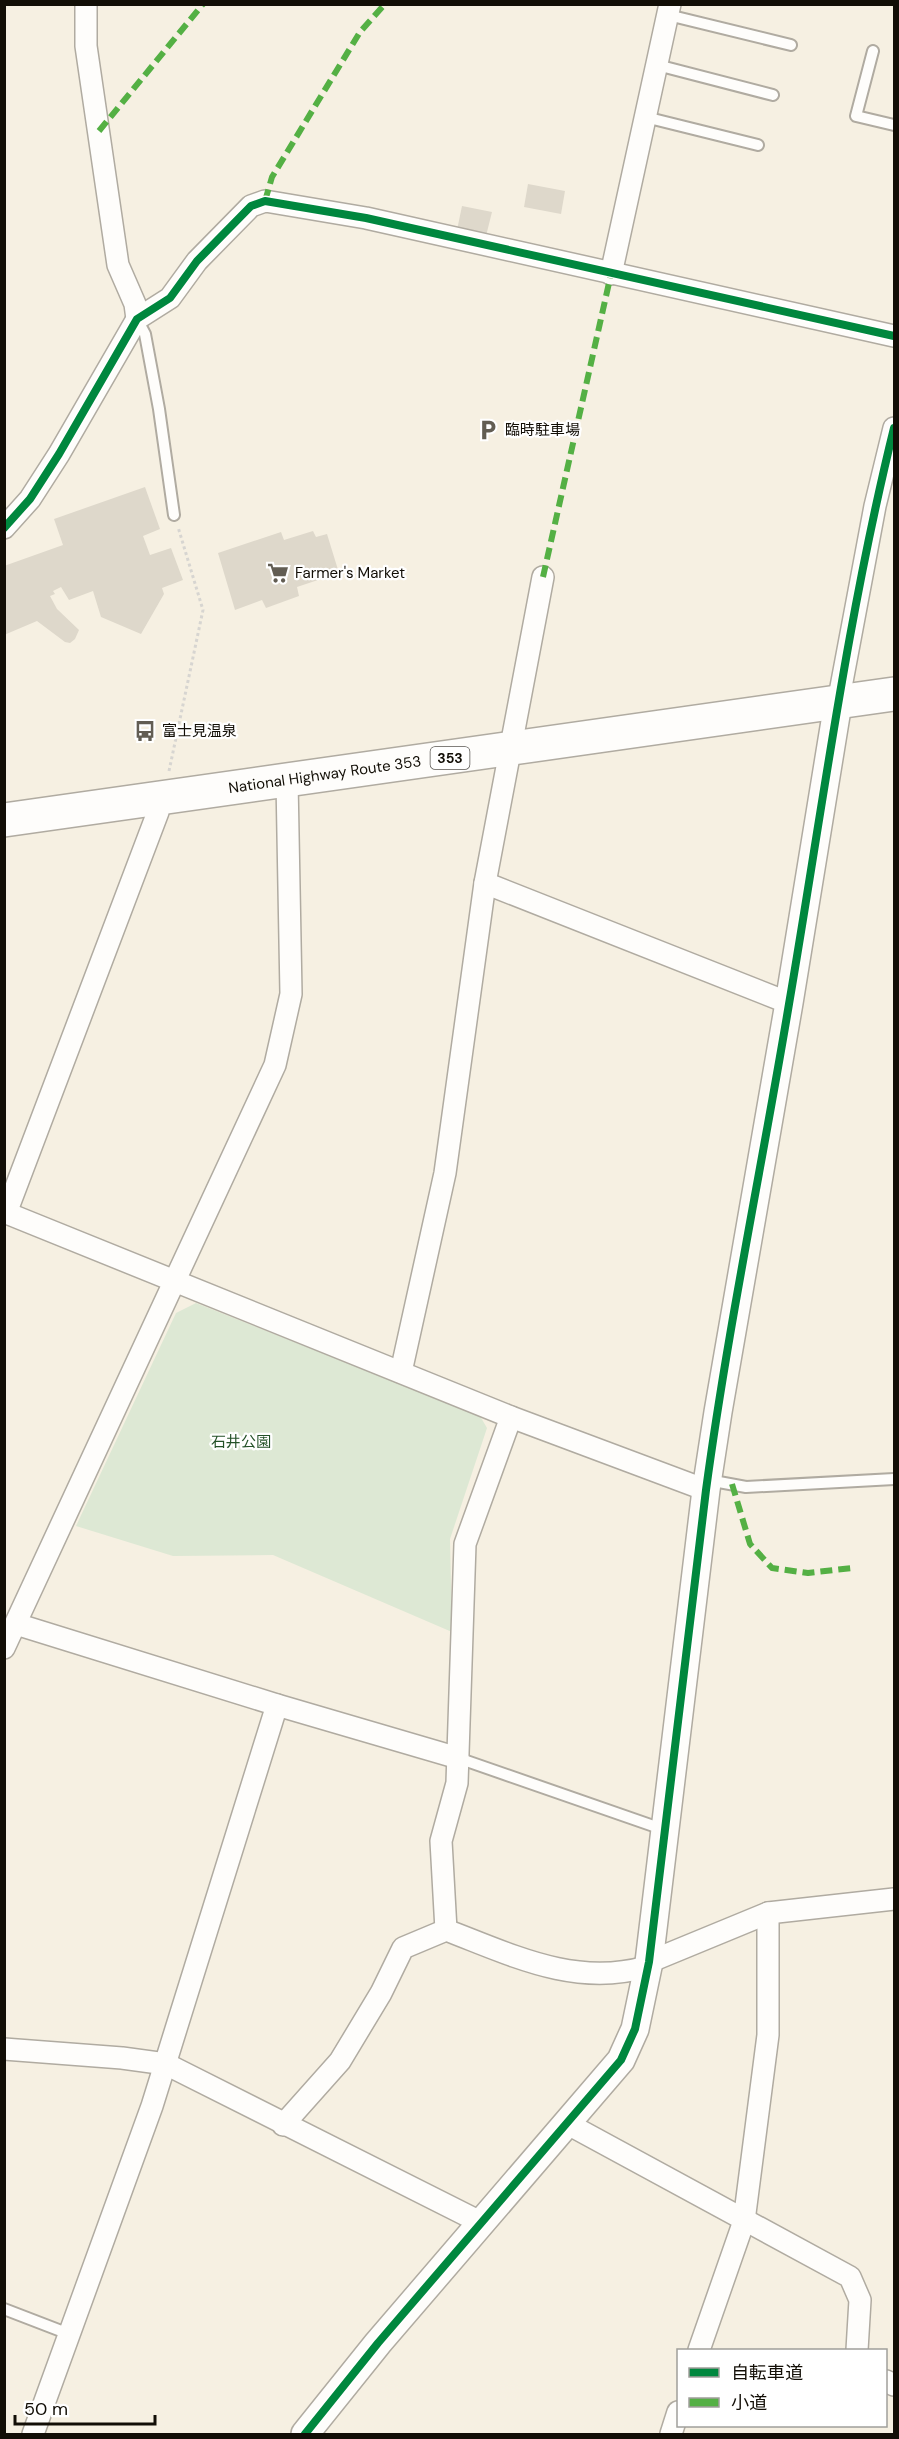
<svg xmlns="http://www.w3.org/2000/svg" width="899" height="2439" font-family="'DM Sans','Noto Sans JP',sans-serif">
  <rect width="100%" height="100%" fill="#f6f0e2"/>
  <!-- green -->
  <polygon fill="#dde8d4" points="196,1303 480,1416 487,1428 450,1539 452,1632 273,1555 173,1556 76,1526 176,1313"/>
  <!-- building -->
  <g fill="#ded8cb">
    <polygon points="528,184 565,191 561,214 524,207"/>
    <polygon points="462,206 492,212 486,236 457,230"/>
    <polygon points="145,487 160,529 143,536 150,555 171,548 183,580 162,588 164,594 141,634 101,617 93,591 69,600 61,587 53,591 55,594 50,596 57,609 79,630 75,639 70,643 65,642 37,621 4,635 4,566 63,545 54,519"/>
    <polygon points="313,531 316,537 327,534 339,573 297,587 299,596 266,608 262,600 235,610 218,553 281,532 284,540"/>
  </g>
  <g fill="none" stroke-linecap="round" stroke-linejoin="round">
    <defs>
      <g id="service">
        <polyline points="668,15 791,45"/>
        <polyline points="873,51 856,116 894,125"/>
        <polyline points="657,65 773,95"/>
        <polyline points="645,117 758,145"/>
        <polyline points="137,319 145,334 159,409 174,515"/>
        <polyline points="708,1480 746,1487 894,1479"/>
        <polyline points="458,1758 665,1830"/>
        <polyline points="4,2309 69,2334"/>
      </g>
      <g id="minor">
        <polyline points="86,4 86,46 118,265 135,304 137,319"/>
        <polyline points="611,274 670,4"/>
        <polyline points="4,528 30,499 59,454 137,319 170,298 197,261 251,206 265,201 366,218 894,336"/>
        <polyline points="838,703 875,506 894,428"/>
        <polyline points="485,883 789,1003"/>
        <polyline points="4,1212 511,1417 706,1490"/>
        <polyline points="6,1213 158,812 158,799"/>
        <polyline points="401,1372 445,1173 485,883 543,577"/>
        <polyline points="16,1624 277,1705 458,1758"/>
        <polyline points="4,1648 275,1065 291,994 287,781"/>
        <polyline points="446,1930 441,1841 457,1783 465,1544 511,1417"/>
        <polyline points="4,2049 122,2058 166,2064 482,2223"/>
        <polyline points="568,2124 850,2277 860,2300 857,2350"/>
        <path d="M283 2125 340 2061 381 1993 403 1948 446 1930C512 1955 574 1987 646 1967L649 1962 768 1913 894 1899"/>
        <polyline points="699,2350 744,2221 768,2035 768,1913"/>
        <polyline points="886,2381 894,2385"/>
        <polyline points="33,2434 152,2106 277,1705"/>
        <polyline points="671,2434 678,2412"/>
      </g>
      <polyline id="tertiary" points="305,2434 378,2343 621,2060 635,2029 649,1962 706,1490 718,1412 789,1003 838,703"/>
      <g id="trunk">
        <path id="s1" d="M4 820 894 694"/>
      </g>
    </defs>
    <!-- service casing -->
    <use href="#service" stroke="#b0aba1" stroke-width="14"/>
    <!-- minor casing -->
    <use href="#minor" stroke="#b0aba1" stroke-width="24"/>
    <!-- tertiary casing -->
    <use href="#tertiary" stroke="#b0aba1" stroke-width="30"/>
    <!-- trunk casing -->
    <use href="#trunk" stroke="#b0aba1" stroke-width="36"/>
    <!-- path -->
    <polyline stroke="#d7d5d1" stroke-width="3" stroke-dasharray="3 3" stroke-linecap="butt" points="169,771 203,610 178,527"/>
    <!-- service -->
    <use href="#service" stroke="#fefdfb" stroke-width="10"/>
    <!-- minor -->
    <use href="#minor" stroke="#fefdfb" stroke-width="21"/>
    <!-- tertiary -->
    <use href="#tertiary" stroke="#fefdfb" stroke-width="27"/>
    <!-- trunk -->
    <use href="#trunk" stroke="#fefdfb" stroke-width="33"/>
    <!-- quiet -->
    <g stroke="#54b044" stroke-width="6" stroke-dasharray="12 6" stroke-linecap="butt">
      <polyline points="99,131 203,4"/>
      <polyline points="265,201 272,177 360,32 385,4"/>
      <polyline points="543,577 611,274"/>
      <polyline points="732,1484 750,1544 772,1568 808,1573 852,1568"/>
    </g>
    <defs>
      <g id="cycleway">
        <polyline points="4,528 30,499 59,454 137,319 170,298 197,261 251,206 265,201 366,218 894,336"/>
        <path d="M305 2434 378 2343 621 2060 635 2029 649 1962 706 1490C728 1327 762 1166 789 1004 822 811 847 618 894 428"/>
      </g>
    </defs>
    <!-- cycleway casing -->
    <use href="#cycleway" stroke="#fff" stroke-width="11"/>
    <!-- cycleway -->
    <use href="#cycleway" stroke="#00873e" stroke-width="8"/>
  </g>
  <!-- icons -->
  <defs>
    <symbol id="parking-bare" viewBox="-9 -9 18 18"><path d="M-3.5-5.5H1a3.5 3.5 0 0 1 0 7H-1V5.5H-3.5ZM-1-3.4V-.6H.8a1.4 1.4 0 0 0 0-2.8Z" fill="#625d53" stroke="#fff" stroke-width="2.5" paint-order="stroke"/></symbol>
    <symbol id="supermarket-bare" viewBox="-9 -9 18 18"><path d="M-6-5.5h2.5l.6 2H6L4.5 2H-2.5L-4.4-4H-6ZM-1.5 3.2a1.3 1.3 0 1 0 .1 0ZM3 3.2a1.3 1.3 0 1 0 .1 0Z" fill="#625d53" stroke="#fff" stroke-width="2.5" paint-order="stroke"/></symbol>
    <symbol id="bus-bare" viewBox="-9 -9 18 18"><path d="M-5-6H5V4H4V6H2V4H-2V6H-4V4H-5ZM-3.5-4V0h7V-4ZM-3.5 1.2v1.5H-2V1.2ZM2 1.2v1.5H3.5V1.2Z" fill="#625d53" stroke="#fff" stroke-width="2.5" paint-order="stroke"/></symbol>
  </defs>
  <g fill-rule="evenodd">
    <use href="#parking-bare" x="473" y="415" width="30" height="30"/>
    <use href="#supermarket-bare" x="263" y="558" width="30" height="30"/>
    <use href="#bus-bare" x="130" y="716" width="30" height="30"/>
  </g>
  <g text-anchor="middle" stroke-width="4.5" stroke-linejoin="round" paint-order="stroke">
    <!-- shield labels -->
    <rect fill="#fff" stroke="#595651" stroke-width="1.5" x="430.5" y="747" width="39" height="22" rx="4.5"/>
    <g font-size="14" font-weight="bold" fill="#120e06">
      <text x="450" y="763">353</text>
    </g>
    <!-- poi labels -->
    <g font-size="15" fill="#120e06" stroke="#fff" text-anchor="start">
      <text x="505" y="435">臨時駐車場</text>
      <text x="295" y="578">Farmer's Market</text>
      <text x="162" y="736">富士見温泉</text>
    </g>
    <!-- street labels -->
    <g font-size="15" fill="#120e06" stroke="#fff">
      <text dy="5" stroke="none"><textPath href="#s1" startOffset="324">National Highway Route 353</textPath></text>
    </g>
    <!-- park labels -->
    <g font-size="15" fill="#245128" stroke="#fff">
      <text x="241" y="1447">石井公園</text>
    </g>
  </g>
  <!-- border -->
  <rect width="899" height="2439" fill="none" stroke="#120e06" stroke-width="12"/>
  <!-- legend -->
  <rect x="677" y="2349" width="210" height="78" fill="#ffffff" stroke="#a09f9b" stroke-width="1.5"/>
  <rect x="689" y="2368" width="30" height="9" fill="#00873e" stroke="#a09f9b" stroke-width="1.5"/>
  <text x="731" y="2379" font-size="18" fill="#120e06">自転車道</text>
  <rect x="689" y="2398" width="30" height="9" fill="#54b044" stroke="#a09f9b" stroke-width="1.5"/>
  <text x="731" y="2409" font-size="18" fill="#120e06">小道</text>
  <!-- scale -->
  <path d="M15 2415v9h140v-9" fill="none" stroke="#120e06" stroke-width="3"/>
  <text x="24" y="2415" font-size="18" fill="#120e06" stroke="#ffffff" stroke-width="4.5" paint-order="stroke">50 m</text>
</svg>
